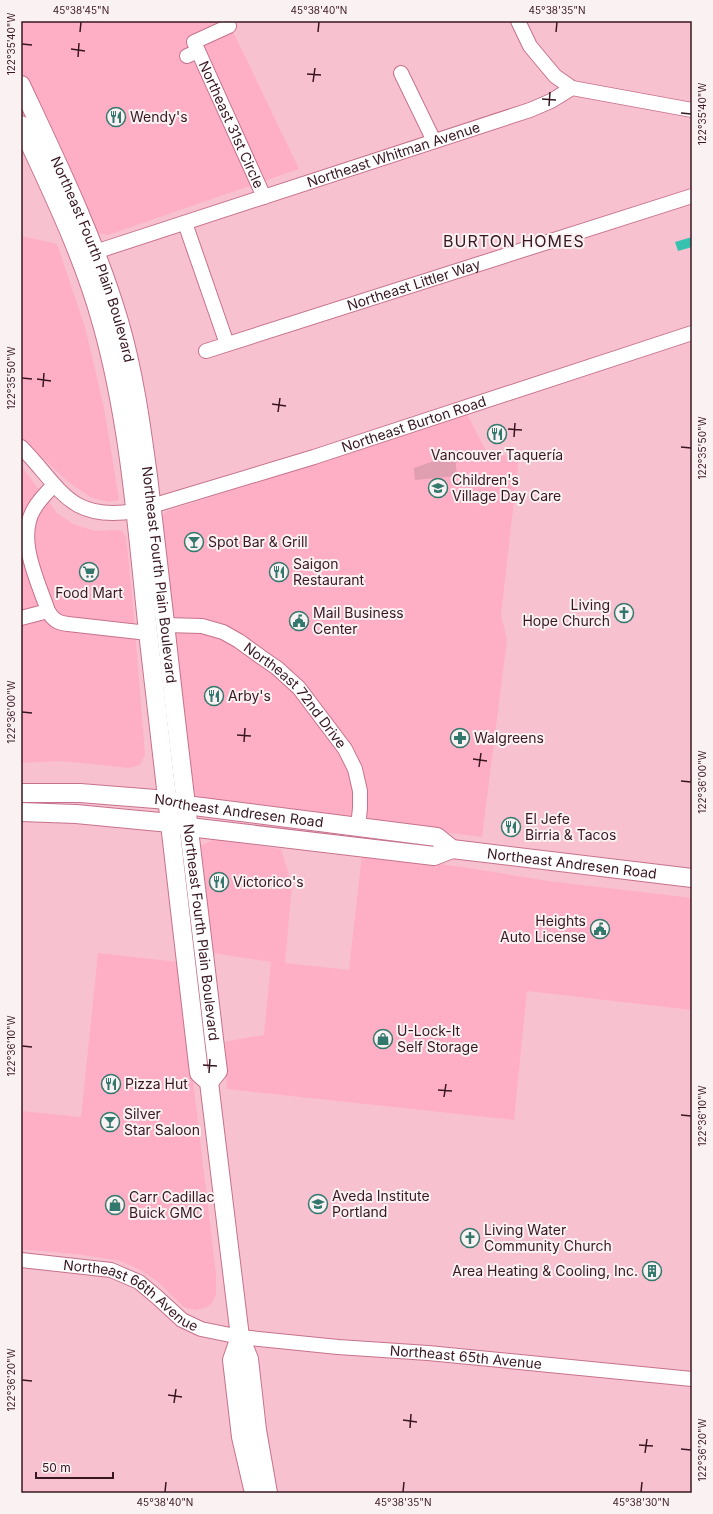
<svg xmlns="http://www.w3.org/2000/svg" width="713" height="1514" font-family="Inter,sans-serif">
  <rect width="100%" height="100%" fill="#f8c1d0"/>
  <!-- built -->
  <g fill="#feafc5">
    <polygon points="21,21 228,21 299,169 108,235 97,233 21,69"/>
    <polygon points="21,236 57,244 85,327 104,408 119,500 109,502 92,498 67,481 21,437"/>
    <polygon points="467,414 487,453 519,457 501,615 507,640 482,837 200,801 194,798 191,792 159,520 162,515 167,511"/>
    <polygon points="21,466 57,513 73,524 95,531 117,530 122,531 126,537 133,605 145,755 140,765 129,768 62,761 21,763"/>
    <polygon points="215,839 281,849 292,885 285,963 349,970 362,854 469,868 548,881 692,898 692,1010 527,991 514,1120 227,1089 223,1042 264,1035 271,962 213,953 199,851 202,845"/>
    <polygon points="98,953 179,962 216,1274 216,1295 212,1303 205,1308 194,1310 184,1307 158,1282 142,1271 121,1261 83,1255 21,1249 21,1111 81,1117"/>
  </g>
  <!-- green -->
  <polygon fill="#e09fb1" points="451,455 455,456 457,476 415,480 414,468"/>
  <!-- water -->
  <polygon fill="#36c2ae" points="692,237 692,247 678,251 675,242"/>
  <g fill="none" stroke-linecap="round" stroke-linejoin="round">
    <defs>
      <g id="minor">
        <polyline points="518,21 530,46 555,76 572,88"/>
        <path id="s1" d="M229 26 194 42 264 197"/>
        <polyline points="187,56 198,51"/>
        <polyline points="401,73 434,141"/>
        <polyline points="185,223 227,344"/>
        <path id="s2" d="M95 252 530 110 551 101 572 88 692 110"/>
        <path id="s3" d="M206 351 692 196"/>
        <path id="s4" d="M21 447C61 487 68 522 135 511L314 457 692 333"/>
        <path d="M54 485C47 492 39 500 34 509 16 539 38 581 48 611 53 620 58 623 68 624L148 633"/>
        <polyline points="21,618 48,611"/>
        <path id="s5" d="M165 625 202 626 223 632 239 641 261 657 277 668 299 688 345 749 355 769 360 791V808L358 827"/>
        <path id="s6" d="M21 1260 111 1270 139 1282 157 1297 182 1320 201 1329 240 1337 338 1347 428 1353 692 1379"/>
      </g>
      <g id="major">
        <path id="s7" d="M21 85C57 162 95 240 119 321 134 372 141 424 148 476 154 525 159 574 165 623 180 762 198 900 214 1039L218 1071 209 1082"/>
        <path d="M21 125C51 190 83 255 102 324 130 424 137 529 148 632 164 779 182 926 199 1073L209 1082 240 1337 249 1359 257 1430 268 1493"/>
        <path id="s8" d="M21 793H80L168 800 186 805 437 837 452 849 692 878"/>
        <polyline points="21,812 76,814 170,823 189,827 434,856 452,849"/>
        <polyline points="240,1337 232,1360 241,1437 254,1493"/>
      </g>
    </defs>
    <!-- minor casing -->
    <use href="#minor" stroke="#c6728c" stroke-width="16"/>
    <!-- major casing -->
    <use href="#major" stroke="#c6728c" stroke-width="20"/>
    <!-- minor -->
    <use href="#minor" stroke="#fff" stroke-width="14"/>
    <!-- major -->
    <use href="#major" stroke="#fff" stroke-width="18"/>
  </g>
  <!-- ticks -->
  <path fill="none" stroke="#391722" stroke-width="1.5" d="M80 32 81 22M318 32 319 22M556 32 557 22M22 44 32 45M71 49 85 51M78 57 79 43M307 74 321 75M313 82 315 68M542 99 556 100M549 106 550 92M681 113 691 114M22 378 32 379M37 379 51 381M43 387 44 373M272 404 286 406M278 412 280 398M508 429 522 430M514 437 515 423M681 447 691 448M22 712 32 713M237 735 251 736M244 742 245 728M473 759 487 761M479 767 481 753M681 781 691 782M22 1046 32 1047M203 1065 217 1066M209 1073 210 1059M438 1090 452 1091M444 1097 446 1084M681 1115 691 1116M22 1380 32 1381M168 1395 182 1397M174 1403 176 1389M403 1420 417 1422M410 1428 411 1414M639 1445 653 1446M681 1449 691 1450M645 1453 647 1439M165 1492 166 1482M403 1492 404 1482M641 1492 642 1482"/>
  <!-- icons -->
  <defs>
    <symbol id="restaurant-ring" viewBox="-11 -11 22 22"><circle r="9.5" fill="#faf1f3" stroke="#33786c" stroke-width="1.5"/><path d="M-5-6h1v4h1v-4h1v4h1v-4h1v5L-1.5 .5V6h-2V.5L-5-1ZM5-6V6H3V1.5H1.5Q1.5-4 5-6Z" fill="#33786c"/></symbol>
    <symbol id="school-ring" viewBox="-11 -11 22 22"><circle r="9.5" fill="#faf1f3" stroke="#33786c" stroke-width="1.5"/><path d="M0-5L7-2L0 1L-7-2ZM-4 1L0 2.5L4 1V4Q0 6-4 4Z" fill="#33786c"/></symbol>
    <symbol id="bar-ring" viewBox="-11 -11 22 22"><circle r="9.5" fill="#faf1f3" stroke="#33786c" stroke-width="1.5"/><path d="M-6-5H6L.8 .8V4.5H3.5V6h-7V4.5H-.8V.8Z" fill="#33786c"/></symbol>
    <symbol id="supermarket-ring" viewBox="-11 -11 22 22"><circle r="9.5" fill="#faf1f3" stroke="#33786c" stroke-width="1.5"/><path d="M-6-5.5h2.5l.6 2H6L4.5 2H-2.5L-4.4-4H-6ZM-1.5 3.2a1.3 1.3 0 1 0 .1 0ZM3 3.2a1.3 1.3 0 1 0 .1 0Z" fill="#33786c"/></symbol>
    <symbol id="church-ring" viewBox="-11 -11 22 22"><circle r="9.5" fill="#faf1f3" stroke="#33786c" stroke-width="1.5"/><path d="M-1.2-6h2.4v3.5h3.3v2.4h-3.3V6h-2.4V-.1h-3.3v-2.4h3.3Z" fill="#33786c"/></symbol>
    <symbol id="civic-ring" viewBox="-11 -11 22 22"><circle r="9.5" fill="#faf1f3" stroke="#33786c" stroke-width="1.5"/><path d="M-.6-6.5H3V-4.5H.6V-3L4-1V1h2V6H-6V1h2V-1L-.6-3ZM-1.2 2.5V6h2.4V2.5Z" fill="#33786c"/></symbol>
    <symbol id="pharmacy-ring" viewBox="-11 -11 22 22"><circle r="9.5" fill="#faf1f3" stroke="#33786c" stroke-width="1.5"/><path d="M-2-6h4v4h4v4h-4v4h-4v-4h-4v-4h4Z" fill="#33786c"/></symbol>
    <symbol id="shop-ring" viewBox="-11 -11 22 22"><circle r="9.5" fill="#faf1f3" stroke="#33786c" stroke-width="1.5"/><path d="M-5-2.5h2.3a2.7 3.5 0 0 1 5.4 0H5L5.5 6h-11ZM-1.5-2.5h3a1.5 2.3 0 0 0-3 0Z" fill="#33786c"/></symbol>
    <symbol id="building-ring" viewBox="-11 -11 22 22"><circle r="9.5" fill="#faf1f3" stroke="#33786c" stroke-width="1.5"/><path d="M-4-6H4V6H1V3H-1V6H-4ZM-2.5-4.3h1.7v1.8h-1.7ZM.8-4.3h1.7v1.8H.8ZM-2.5-1h1.7V.8h-1.7ZM.8-1h1.7V.8H.8Z" fill="#33786c"/></symbol>
  </defs>
  <g fill-rule="evenodd">
    <use href="#restaurant-ring" x="105" y="106" width="22" height="22"/>
    <use href="#restaurant-ring" x="486" y="423" width="22" height="22"/>
    <use href="#school-ring" x="427" y="477" width="22" height="22"/>
    <use href="#bar-ring" x="183" y="531" width="22" height="22"/>
    <use href="#supermarket-ring" x="78" y="561" width="22" height="22"/>
    <use href="#restaurant-ring" x="268" y="561" width="22" height="22"/>
    <use href="#church-ring" x="613" y="602" width="22" height="22"/>
    <use href="#civic-ring" x="288" y="610" width="22" height="22"/>
    <use href="#restaurant-ring" x="203" y="685" width="22" height="22"/>
    <use href="#pharmacy-ring" x="449" y="727" width="22" height="22"/>
    <use href="#restaurant-ring" x="500" y="816" width="22" height="22"/>
    <use href="#restaurant-ring" x="208" y="871" width="22" height="22"/>
    <use href="#civic-ring" x="589" y="918" width="22" height="22"/>
    <use href="#shop-ring" x="372" y="1028" width="22" height="22"/>
    <use href="#restaurant-ring" x="100" y="1073" width="22" height="22"/>
    <use href="#bar-ring" x="99" y="1111" width="22" height="22"/>
    <use href="#school-ring" x="307" y="1193" width="22" height="22"/>
    <use href="#shop-ring" x="104" y="1194" width="22" height="22"/>
    <use href="#church-ring" x="459" y="1227" width="22" height="22"/>
    <use href="#building-ring" x="641" y="1260" width="22" height="22"/>
  </g>
  <g text-anchor="middle" stroke-width="4" stroke-linejoin="round" paint-order="stroke">
    <!-- poi labels -->
    <g font-size="14" fill="#391722" stroke="#faf1f3" text-anchor="start">
      <text x="130" y="122">Wendy's</text>
      <text x="497" y="460" text-anchor="middle">Vancouver Taquería</text>
      <text x="452" y="485">Children's<tspan x="452" dy="16">Village Day Care</tspan></text>
      <text x="208" y="547">Spot Bar &amp; Grill</text>
      <text x="293" y="569">Saigon<tspan x="293" dy="16">Restaurant</tspan></text>
      <text x="89" y="598" text-anchor="middle">Food Mart</text>
      <text x="610" y="610" text-anchor="end">Living<tspan x="610" dy="16">Hope Church</tspan></text>
      <text x="313" y="618">Mail Business<tspan x="313" dy="16">Center</tspan></text>
      <text x="228" y="701">Arby's</text>
      <text x="474" y="743">Walgreens</text>
      <text x="525" y="824">El Jefe<tspan x="525" dy="16">Birria &amp; Tacos</tspan></text>
      <text x="233" y="887">Victorico's</text>
      <text x="586" y="926" text-anchor="end">Heights<tspan x="586" dy="16">Auto License</tspan></text>
      <text x="397" y="1036">U-Lock-It<tspan x="397" dy="16">Self Storage</tspan></text>
      <text x="125" y="1089">Pizza Hut</text>
      <text x="124" y="1119">Silver<tspan x="124" dy="16">Star Saloon</tspan></text>
      <text x="332" y="1201">Aveda Institute<tspan x="332" dy="16">Portland</tspan></text>
      <text x="129" y="1202">Carr Cadillac<tspan x="129" dy="16">Buick GMC</tspan></text>
      <text x="484" y="1235">Living Water<tspan x="484" dy="16">Community Church</tspan></text>
      <text x="638" y="1276" text-anchor="end">Area Heating &amp; Cooling, Inc.</text>
    </g>
    <!-- street labels -->
    <g font-size="14" fill="#391722" stroke="#faf1f3">
      <text dy="5" stroke="none"><textPath href="#s1" startOffset="129">Northeast 31st Circle</textPath></text>
      <text dy="5" stroke="none"><textPath href="#s2" startOffset="314">Northeast Whitman Avenue</textPath></text>
      <text dy="5" stroke="none"><textPath href="#s7" startOffset="189">Northeast Fourth Plain Boulevard</textPath></text>
      <text dy="5" stroke="none"><textPath href="#s3" startOffset="218">Northeast Littler Way</textPath></text>
      <text dy="5" stroke="none"><textPath href="#s4" startOffset="432">Northeast Burton Road</textPath></text>
      <text dy="5" stroke="none"><textPath href="#s7" startOffset="513">Northeast Fourth Plain Boulevard</textPath></text>
      <text dy="5" stroke="none"><textPath href="#s5" startOffset="156">Northeast 72nd Drive</textPath></text>
      <text dy="5" stroke="none"><textPath href="#s8" startOffset="219">Northeast Andresen Road</textPath></text>
      <text dy="5" stroke="none"><textPath href="#s8" startOffset="559">Northeast Andresen Road</textPath></text>
      <text dy="5" stroke="none"><textPath href="#s7" startOffset="873">Northeast Fourth Plain Boulevard</textPath></text>
      <text dy="5" stroke="none"><textPath href="#s6" startOffset="119">Northeast 66th Avenue</textPath></text>
      <text dy="5" stroke="none"><textPath href="#s6" startOffset="466">Northeast 65th Avenue</textPath></text>
    </g>
    <!-- quarter labels -->
    <g font-size="16" letter-spacing="1" fill="#391722" stroke="#faf1f3">
      <text x="514" y="247">BURTON HOMES</text>
    </g>
  </g>
  <!-- border -->
  <rect width="713" height="1514" fill="none" stroke="#faf1f3" stroke-width="44"/>
  <!-- scale -->
  <path d="M36 1472v6h77v-6" fill="none" stroke="#391722" stroke-width="2"/>
  <text x="42" y="1472" font-size="12" fill="#391722" stroke="#faf1f3" stroke-width="3" paint-order="stroke">50 m</text>
  <rect x="22" y="22" width="669" height="1470" fill="none" stroke="#391722" stroke-width="1.5"/>
  <g font-size="10" text-anchor="middle" fill="#391722">
    <text x="81" y="14">45°38'45"N</text>
    <text x="319" y="14">45°38'40"N</text>
    <text x="557" y="14">45°38'35"N</text>
    <text transform="translate(11 44) rotate(-90)" y="4">122°35'40"W</text>
    <text transform="translate(702 114) rotate(-90)" y="4">122°35'40"W</text>
    <text transform="translate(11 378) rotate(-90)" y="4">122°35'50"W</text>
    <text transform="translate(702 448) rotate(-90)" y="4">122°35'50"W</text>
    <text transform="translate(11 712) rotate(-90)" y="4">122°36'00"W</text>
    <text transform="translate(702 782) rotate(-90)" y="4">122°36'00"W</text>
    <text transform="translate(11 1046) rotate(-90)" y="4">122°36'10"W</text>
    <text transform="translate(702 1116) rotate(-90)" y="4">122°36'10"W</text>
    <text transform="translate(11 1380) rotate(-90)" y="4">122°36'20"W</text>
    <text transform="translate(702 1450) rotate(-90)" y="4">122°36'20"W</text>
    <text x="165" y="1506">45°38'40"N</text>
    <text x="403" y="1506">45°38'35"N</text>
    <text x="641" y="1506">45°38'30"N</text>
  </g>
</svg>
